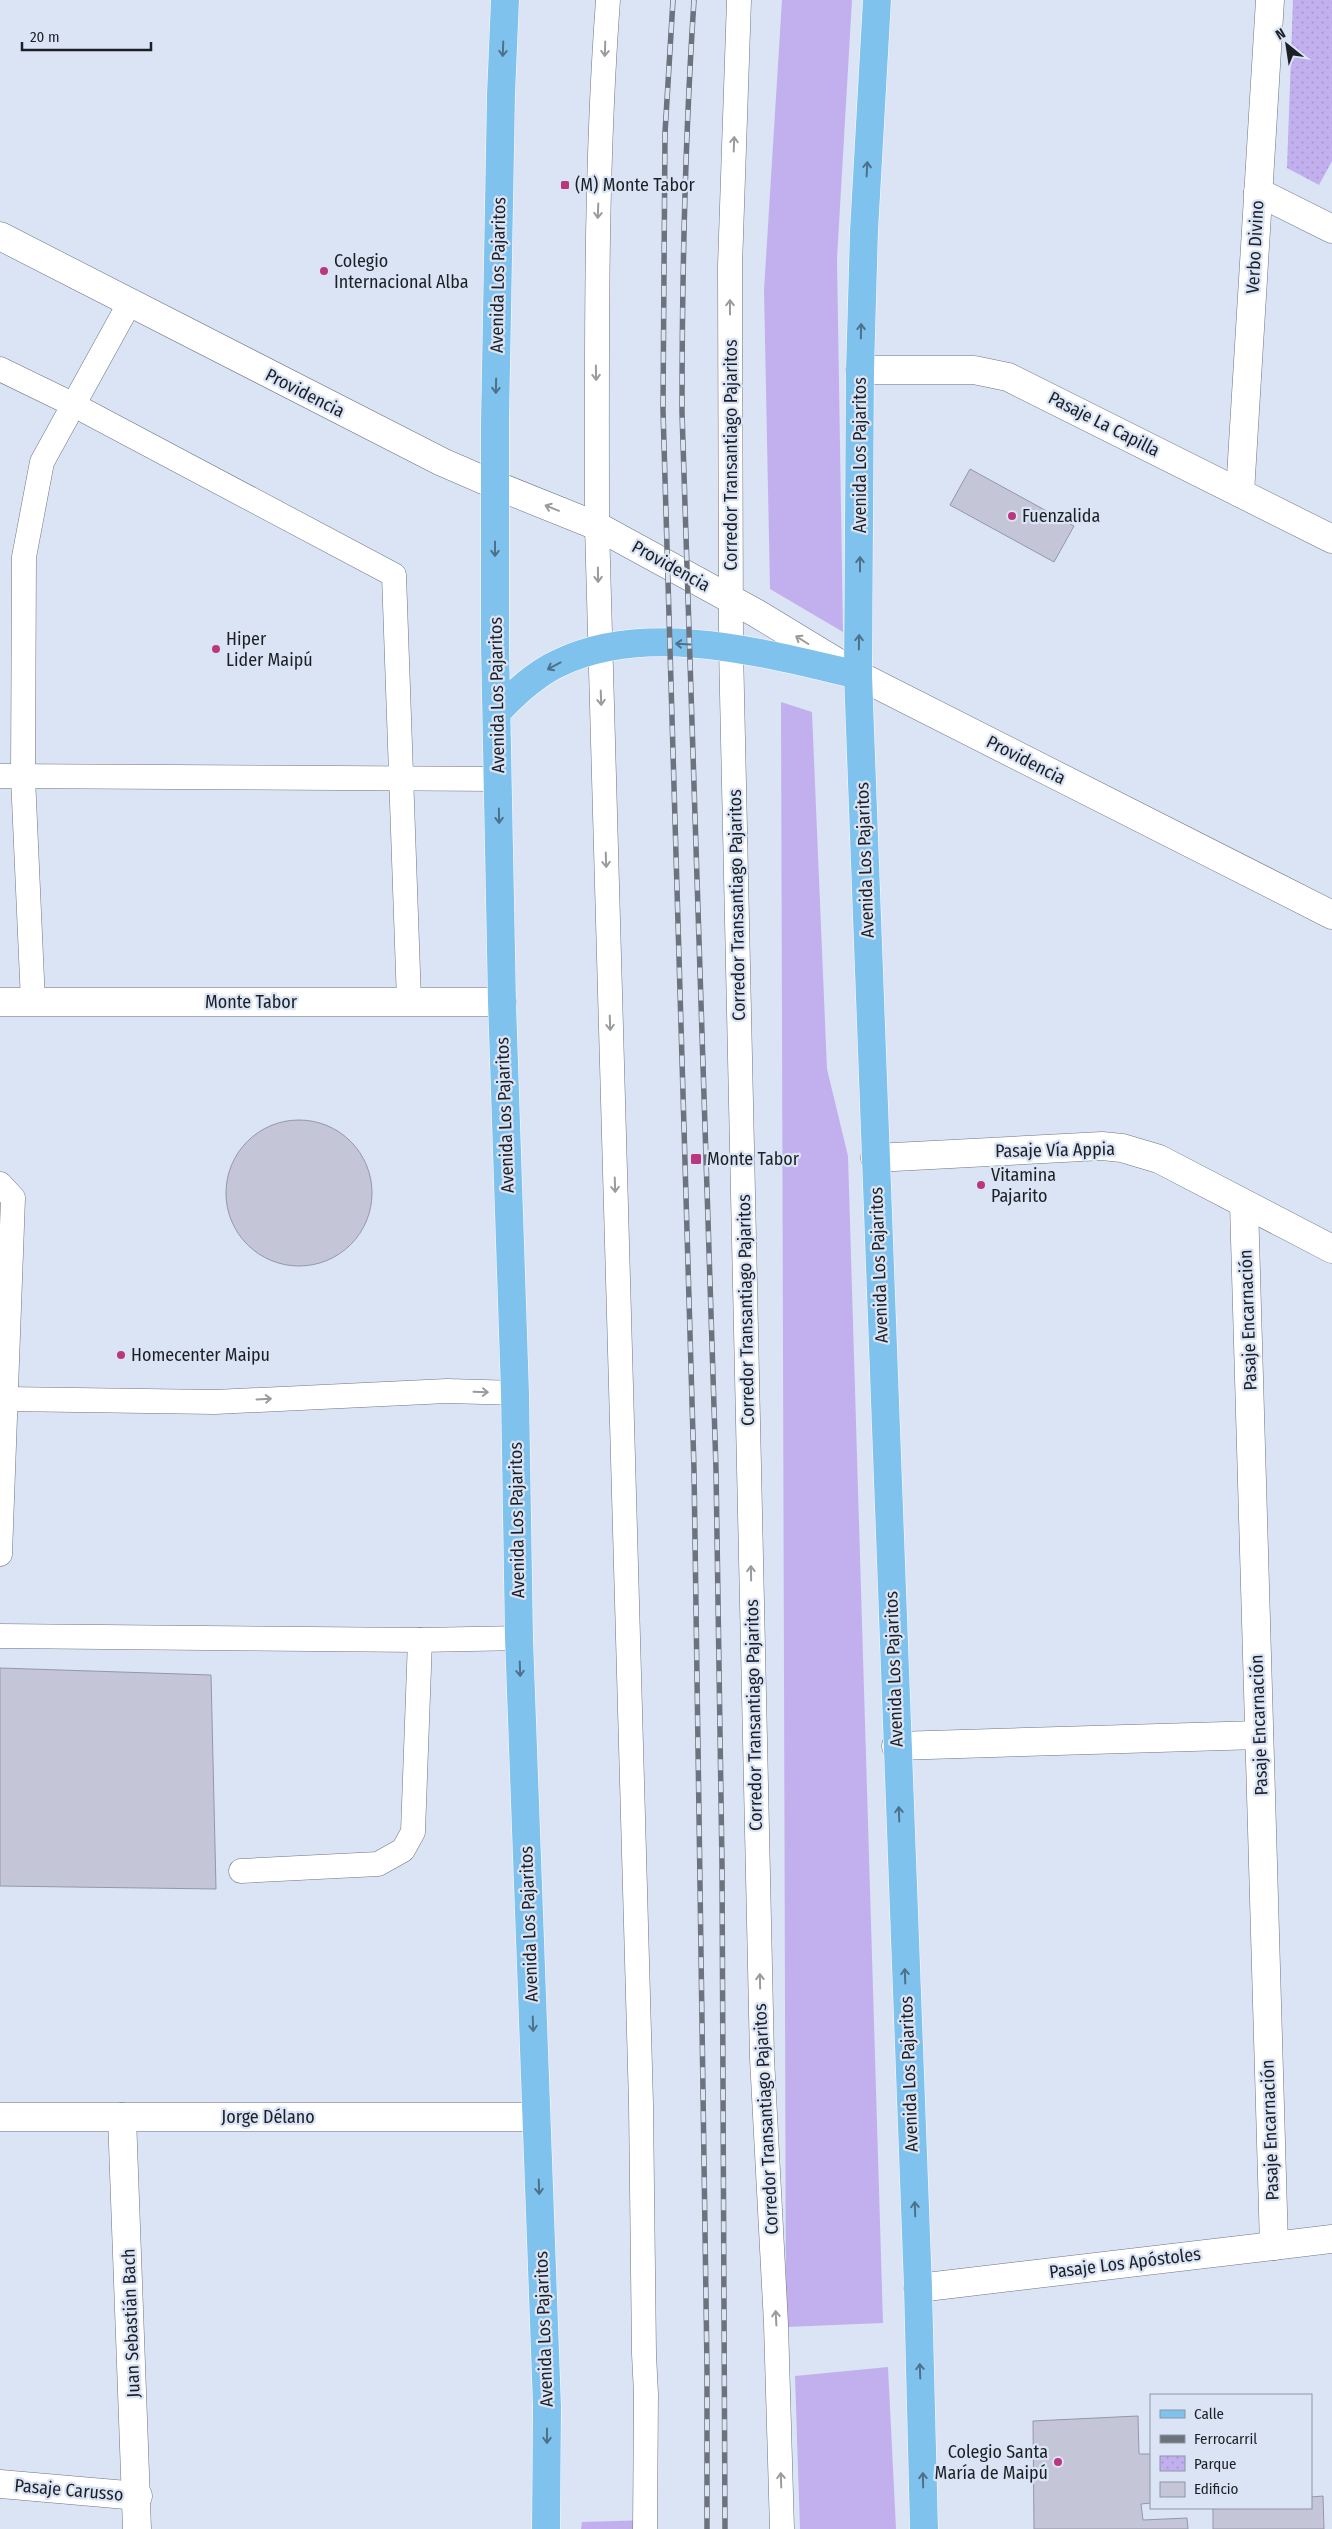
<svg xmlns="http://www.w3.org/2000/svg" width="1332" height="2529" font-family="'Fira Sans Condensed',sans-serif">
  <defs>
    <pattern id="park-dots" width="8" height="8" patternUnits="userSpaceOnUse" patternTransform="scale(1.25)"><rect width="8" height="8" fill="#c2b0ee"/><path d="M2 2h.1M6 6h.1" fill="none" stroke="#a697cc" stroke-width="1.8" stroke-linecap="round"/></pattern>
  </defs>
  <rect width="100%" height="100%" fill="#dae4f5"/>
  <!-- green -->
  <g fill="#c2b0ee">
    <polygon points="782,0 852,0 837,259 843,632 770,589 764,290"/>
    <polygon points="781,702 812,712 827,1069 848,1156 883,2323 786,2327"/>
    <polygon points="888,2367 896,2529 800,2529 795,2376"/>
    <polygon points="649,2520 648,2529 581,2529 582,2522"/>
  </g>
  <!-- park -->
  <polygon fill="url(#park-dots)" points="1293,0 1332,0 1332,161 1319,185 1287,168"/>
  <!-- building -->
  <g fill="#c4c6d8" stroke="#9497a8">
    <polygon points="970,469 1074,526 1054,562 950,505"/>
    <circle cx="299" cy="1193" r="73"/>
    <polygon points="0,1668 211,1675 216,1889 0,1886"/>
    <polygon points="1138,2416 1139,2454 1151,2454 1151,2503 1141,2504 1143,2520 1187,2518 1188,2529 1034,2529 1033,2421"/>
    <polygon points="1323,2496 1324,2529 1213,2529 1213,2508 1311,2508 1311,2497"/>
  </g>
  <g fill="none" stroke-linecap="round" stroke-linejoin="round">
    <defs>
      <g id="service">
        <path d="M608 0C595 175 597 351 597 526L641 2104 644 2354 646 2394 645 2529"/>
        <polyline points="739,0 730,266 731,648 762,2058 776,2324 782,2529"/>
        <polyline points="0,369 72,404 394,575 409,1001"/>
        <polyline points="0,776 499,779"/>
        <polyline points="33,1002 23,777 24,557 42,462 129,304"/>
        <polyline points="0,1184 13,1198 0,1554"/>
        <polyline points="6,1399 215,1402 447,1391 515,1393"/>
        <polyline points="0,1636 420,1640 519,1638"/>
        <polyline points="241,1871 378,1864 403,1850 413,1832 420,1640"/>
      </g>
      <g id="minor">
        <polyline points="1258,192 1332,229"/>
        <polyline points="0,236 442,462 495,485"/>
        <polyline points="860,370 974,370 1008,377 1332,539"/>
        <polyline points="1240,493 1270,0"/>
        <polyline points="0,1002 502,1002"/>
        <polyline points="875,1158 1102,1146 1122,1148 1159,1159 1332,1249"/>
        <polyline points="1244,1204 1274,2246"/>
        <polyline points="896,1746 1259,1735"/>
        <polyline points="122,2117 137,2529"/>
        <polyline points="918,2288 1332,2239"/>
        <polyline points="0,2484 138,2496"/>
      </g>
      <g id="tertiary">
        <polyline points="495,485 597,526 756,613 858,675 1332,915"/>
        <polyline points="0,2117 536,2117"/>
      </g>
      <g id="primary">
        <polyline points="505,0 501,95 495,422 495,645 502,1002 515,1393 519,1638 547,2406 546,2529"/>
        <polyline points="877,0 864,231 860,370 858,675 918,2288 924,2529"/>
        <path d="M497 712C515 693 535 674 559 663 649 620 767 654 858 675"/>
      </g>
    </defs>
    <!-- service casing -->
    <use href="#service" stroke="#6c7584" stroke-width="25"/>
    <!-- minor casing -->
    <use href="#minor" stroke="#6c7584" stroke-width="29"/>
    <!-- tertiary casing -->
    <use href="#tertiary" stroke="#6c7584" stroke-width="29"/>
    <!-- primary casing -->
    <use href="#primary" stroke="#fff" stroke-width="29"/>
    <!-- service -->
    <use href="#service" stroke="#fff" stroke-width="24"/>
    <!-- minor -->
    <use href="#minor" stroke="#fff" stroke-width="28"/>
    <!-- tertiary -->
    <use href="#tertiary" stroke="#fff" stroke-width="28"/>
    <!-- primary -->
    <use href="#primary" stroke="#80c2ee" stroke-width="28"/>
    <defs>
      <g id="rail">
        <polyline points="673,0 665,133 663,410 694,1470 707,2368 707,2529"/>
        <path d="M694 0C685 138 682 274 682 412L716 1469 722 1864 725 2529"/>
      </g>
    </defs>
    <!-- rail casing -->
    <use href="#rail" stroke="#6c737d" stroke-width="5.5"/>
    <!-- rail -->
    <use href="#rail" stroke="#dae4f5" stroke-width="4" stroke-dasharray="11" stroke-linecap="butt"/>
  </g>
  <!-- one-way arrows -->
  <defs><path id="oneway-shaft" d="M-6 0H5M1.5-3L5.5 0L1.5 3" fill="none" stroke-width="1.6" stroke-linecap="round" stroke-linejoin="round" transform="scale(1.25)"/></defs>
  <g stroke="#4e718a">
    <use href="#oneway-shaft" transform="translate(503 49) rotate(92)"/>
    <use href="#oneway-shaft" transform="translate(867 169) rotate(-87)"/>
    <use href="#oneway-shaft" transform="translate(861 331) rotate(-89)"/>
    <use href="#oneway-shaft" transform="translate(496 386) rotate(91)"/>
    <use href="#oneway-shaft" transform="translate(495 549) rotate(90)"/>
    <use href="#oneway-shaft" transform="translate(860 564) rotate(-90)"/>
    <use href="#oneway-shaft" transform="translate(859 642) rotate(-89)"/>
    <use href="#oneway-shaft" transform="translate(683 644) rotate(-177)"/>
    <use href="#oneway-shaft" transform="translate(554 666) rotate(152)"/>
    <use href="#oneway-shaft" transform="translate(499 816) rotate(89)"/>
    <use href="#oneway-shaft" transform="translate(520 1669) rotate(88)"/>
    <use href="#oneway-shaft" transform="translate(899 1814) rotate(-92)"/>
    <use href="#oneway-shaft" transform="translate(905 1976) rotate(-92)"/>
    <use href="#oneway-shaft" transform="translate(533 2024) rotate(88)"/>
    <use href="#oneway-shaft" transform="translate(539 2187) rotate(88)"/>
    <use href="#oneway-shaft" transform="translate(915 2209) rotate(-92)"/>
    <use href="#oneway-shaft" transform="translate(920 2371) rotate(-92)"/>
    <use href="#oneway-shaft" transform="translate(547 2436) rotate(90)"/>
    <use href="#oneway-shaft" transform="translate(923 2480) rotate(-91)"/>
  </g>
  <g stroke="#999b9d">
    <use href="#oneway-shaft" transform="translate(605 49) rotate(92)"/>
    <use href="#oneway-shaft" transform="translate(734 144) rotate(-88)"/>
    <use href="#oneway-shaft" transform="translate(598 211) rotate(92)"/>
    <use href="#oneway-shaft" transform="translate(730 307) rotate(-90)"/>
    <use href="#oneway-shaft" transform="translate(596 373) rotate(89)"/>
    <use href="#oneway-shaft" transform="translate(552 508) rotate(-158)"/>
    <use href="#oneway-shaft" transform="translate(598 575) rotate(89)"/>
    <use href="#oneway-shaft" transform="translate(802 640) rotate(-148)"/>
    <use href="#oneway-shaft" transform="translate(601 698) rotate(88)"/>
    <use href="#oneway-shaft" transform="translate(606 860) rotate(88)"/>
    <use href="#oneway-shaft" transform="translate(610 1023) rotate(88)"/>
    <use href="#oneway-shaft" transform="translate(615 1185) rotate(88)"/>
    <use href="#oneway-shaft" transform="translate(481 1392) rotate(2)"/>
    <use href="#oneway-shaft" transform="translate(264 1399) rotate(-3)"/>
    <use href="#oneway-shaft" transform="translate(751 1573) rotate(-91)"/>
    <use href="#oneway-shaft" transform="translate(760 1981) rotate(-91)"/>
    <use href="#oneway-shaft" transform="translate(776 2318) rotate(-93)"/>
    <use href="#oneway-shaft" transform="translate(781 2480) rotate(-92)"/>
  </g>
  <!-- markers -->
  <g fill="#ba377e" stroke="#dae4f5" stroke-width="2">
    <rect x="560" y="180" width="10" height="10" rx="2.5"/>
    <circle cx="324" cy="271" r="5"/>
    <circle cx="1012" cy="516" r="5"/>
    <circle cx="216" cy="649" r="5"/>
    <rect x="690" y="1153" width="12" height="12" rx="2.5"/>
    <circle cx="981" cy="1185" r="5"/>
    <circle cx="121" cy="1355" r="5"/>
    <circle cx="1058" cy="2462" r="5"/>
  </g>
  <g text-anchor="middle" stroke-width="4.5" stroke-linejoin="round" paint-order="stroke">
    <!-- poi labels -->
    <g font-size="18" fill="#1c2026" stroke="#dae4f5" text-anchor="start">
      <text x="575" y="191">(M) Monte Tabor</text>
      <text x="334" y="267">Colegio<tspan x="334" dy="21">Internacional Alba</tspan></text>
      <text x="1022" y="522">Fuenzalida</text>
      <text x="226" y="645">Hiper<tspan x="226" dy="21">Lider Maipú</tspan></text>
      <text x="707" y="1165">Monte Tabor</text>
      <text x="991" y="1181">Vitamina<tspan x="991" dy="21">Pajarito</tspan></text>
      <text x="131" y="1361">Homecenter Maipu</text>
      <text x="1048" y="2458" text-anchor="end">Colegio Santa<tspan x="1048" dy="21">María de Maipú</tspan></text>
    </g>
    <!-- street labels -->
    <g font-size="18" fill="#1c2026" stroke="#dae4f5">
      <text transform="translate(1255 247) rotate(-87)" y="6">Verbo Divino</text>
      <text transform="translate(498 275) rotate(-89)" y="6">Avenida Los Pajaritos</text>
      <text transform="translate(305 393) rotate(27)" y="6">Providencia</text>
      <text transform="translate(1104 424) rotate(27)" y="6">Pasaje La Capilla</text>
      <text transform="translate(731 455) rotate(-90)" y="6">Corredor Transantiago Pajaritos</text>
      <text transform="translate(860 455) rotate(-90)" y="6">Avenida Los Pajaritos</text>
      <text transform="translate(671 566) rotate(29)" y="6">Providencia</text>
      <text transform="translate(497 695) rotate(-91)" y="6">Avenida Los Pajaritos</text>
      <text transform="translate(1026 760) rotate(27)" y="6">Providencia</text>
      <text transform="translate(865 860) rotate(-92)" y="6">Avenida Los Pajaritos</text>
      <text transform="translate(737 905) rotate(-91)" y="6">Corredor Transantiago Pajaritos</text>
      <text x="251" y="1008">Monte Tabor</text>
      <text transform="translate(505 1115) rotate(-92)" y="6">Avenida Los Pajaritos</text>
      <text transform="translate(1055 1150) rotate(-1)" y="6">Pasaje Vía Appia</text>
      <text transform="translate(879 1265) rotate(-92)" y="6">Avenida Los Pajaritos</text>
      <text transform="translate(746 1310) rotate(-91)" y="6">Corredor Transantiago Pajaritos</text>
      <text transform="translate(1248 1320) rotate(-92)" y="6">Pasaje Encarnación</text>
      <text transform="translate(517 1520) rotate(-91)" y="6">Avenida Los Pajaritos</text>
      <text transform="translate(894 1669) rotate(-92)" y="6">Avenida Los Pajaritos</text>
      <text transform="translate(754 1715) rotate(-91)" y="6">Corredor Transantiago Pajaritos</text>
      <text transform="translate(1259 1725) rotate(-92)" y="6">Pasaje Encarnación</text>
      <text transform="translate(529 1924) rotate(-92)" y="6">Avenida Los Pajaritos</text>
      <text transform="translate(909 2074) rotate(-92)" y="6">Avenida Los Pajaritos</text>
      <text x="268" y="2123">Jorge Délano</text>
      <text transform="translate(766 2119) rotate(-93)" y="6">Corredor Transantiago Pajaritos</text>
      <text transform="translate(1270 2130) rotate(-92)" y="6">Pasaje Encarnación</text>
      <text transform="translate(1125 2263) rotate(-7)" y="6">Pasaje Los Apóstoles</text>
      <text transform="translate(131 2323) rotate(-92)" y="6">Juan Sebastián Bach</text>
      <text transform="translate(544 2329) rotate(-92)" y="6">Avenida Los Pajaritos</text>
      <text transform="translate(69 2490) rotate(5)" y="6">Pasaje Carusso</text>
    </g>
  </g>
  <!-- legend -->
  <rect x="1150" y="2394" width="162" height="115" fill="#dae4f5" stroke="#8e96a2"/>
  <rect x="1160" y="2410" width="25" height="8" fill="#80c2ee" stroke="#8e96a2"/>
  <text x="1194" y="2419" font-size="15" fill="#1c2026">Calle</text>
  <rect x="1160" y="2435" width="25" height="8" fill="#6c737d" stroke="#8e96a2"/>
  <text x="1194" y="2444" font-size="15" fill="#1c2026">Ferrocarril</text>
  <rect x="1160" y="2456" width="25" height="15" fill="url(#park-dots)" stroke="#8e96a2"/>
  <text x="1194" y="2469" font-size="15" fill="#1c2026">Parque</text>
  <rect x="1160" y="2482" width="25" height="15" fill="#c4c6d8" stroke="#8e96a2"/>
  <text x="1194" y="2494" font-size="15" fill="#1c2026">Edificio</text>
  <!-- north arrow -->
  <g transform="translate(1287 45) rotate(330)" stroke="#dae4f5" stroke-width="4" paint-order="stroke">
  <path d="M0-4L9 19L0 12L-9 19Z" fill="#1c2026"/>
  <text y="-8" font-size="14" font-weight="bold" text-anchor="middle" fill="#1c2026">N</text>
  </g>
  <!-- scale -->
  <path d="M22 42v8h129v-8" fill="none" stroke="#1c2026" stroke-width="2.5"/>
  <text x="30" y="42" font-size="15" fill="#1c2026" stroke="#dae4f5" stroke-width="4" paint-order="stroke">20 m</text>
</svg>
